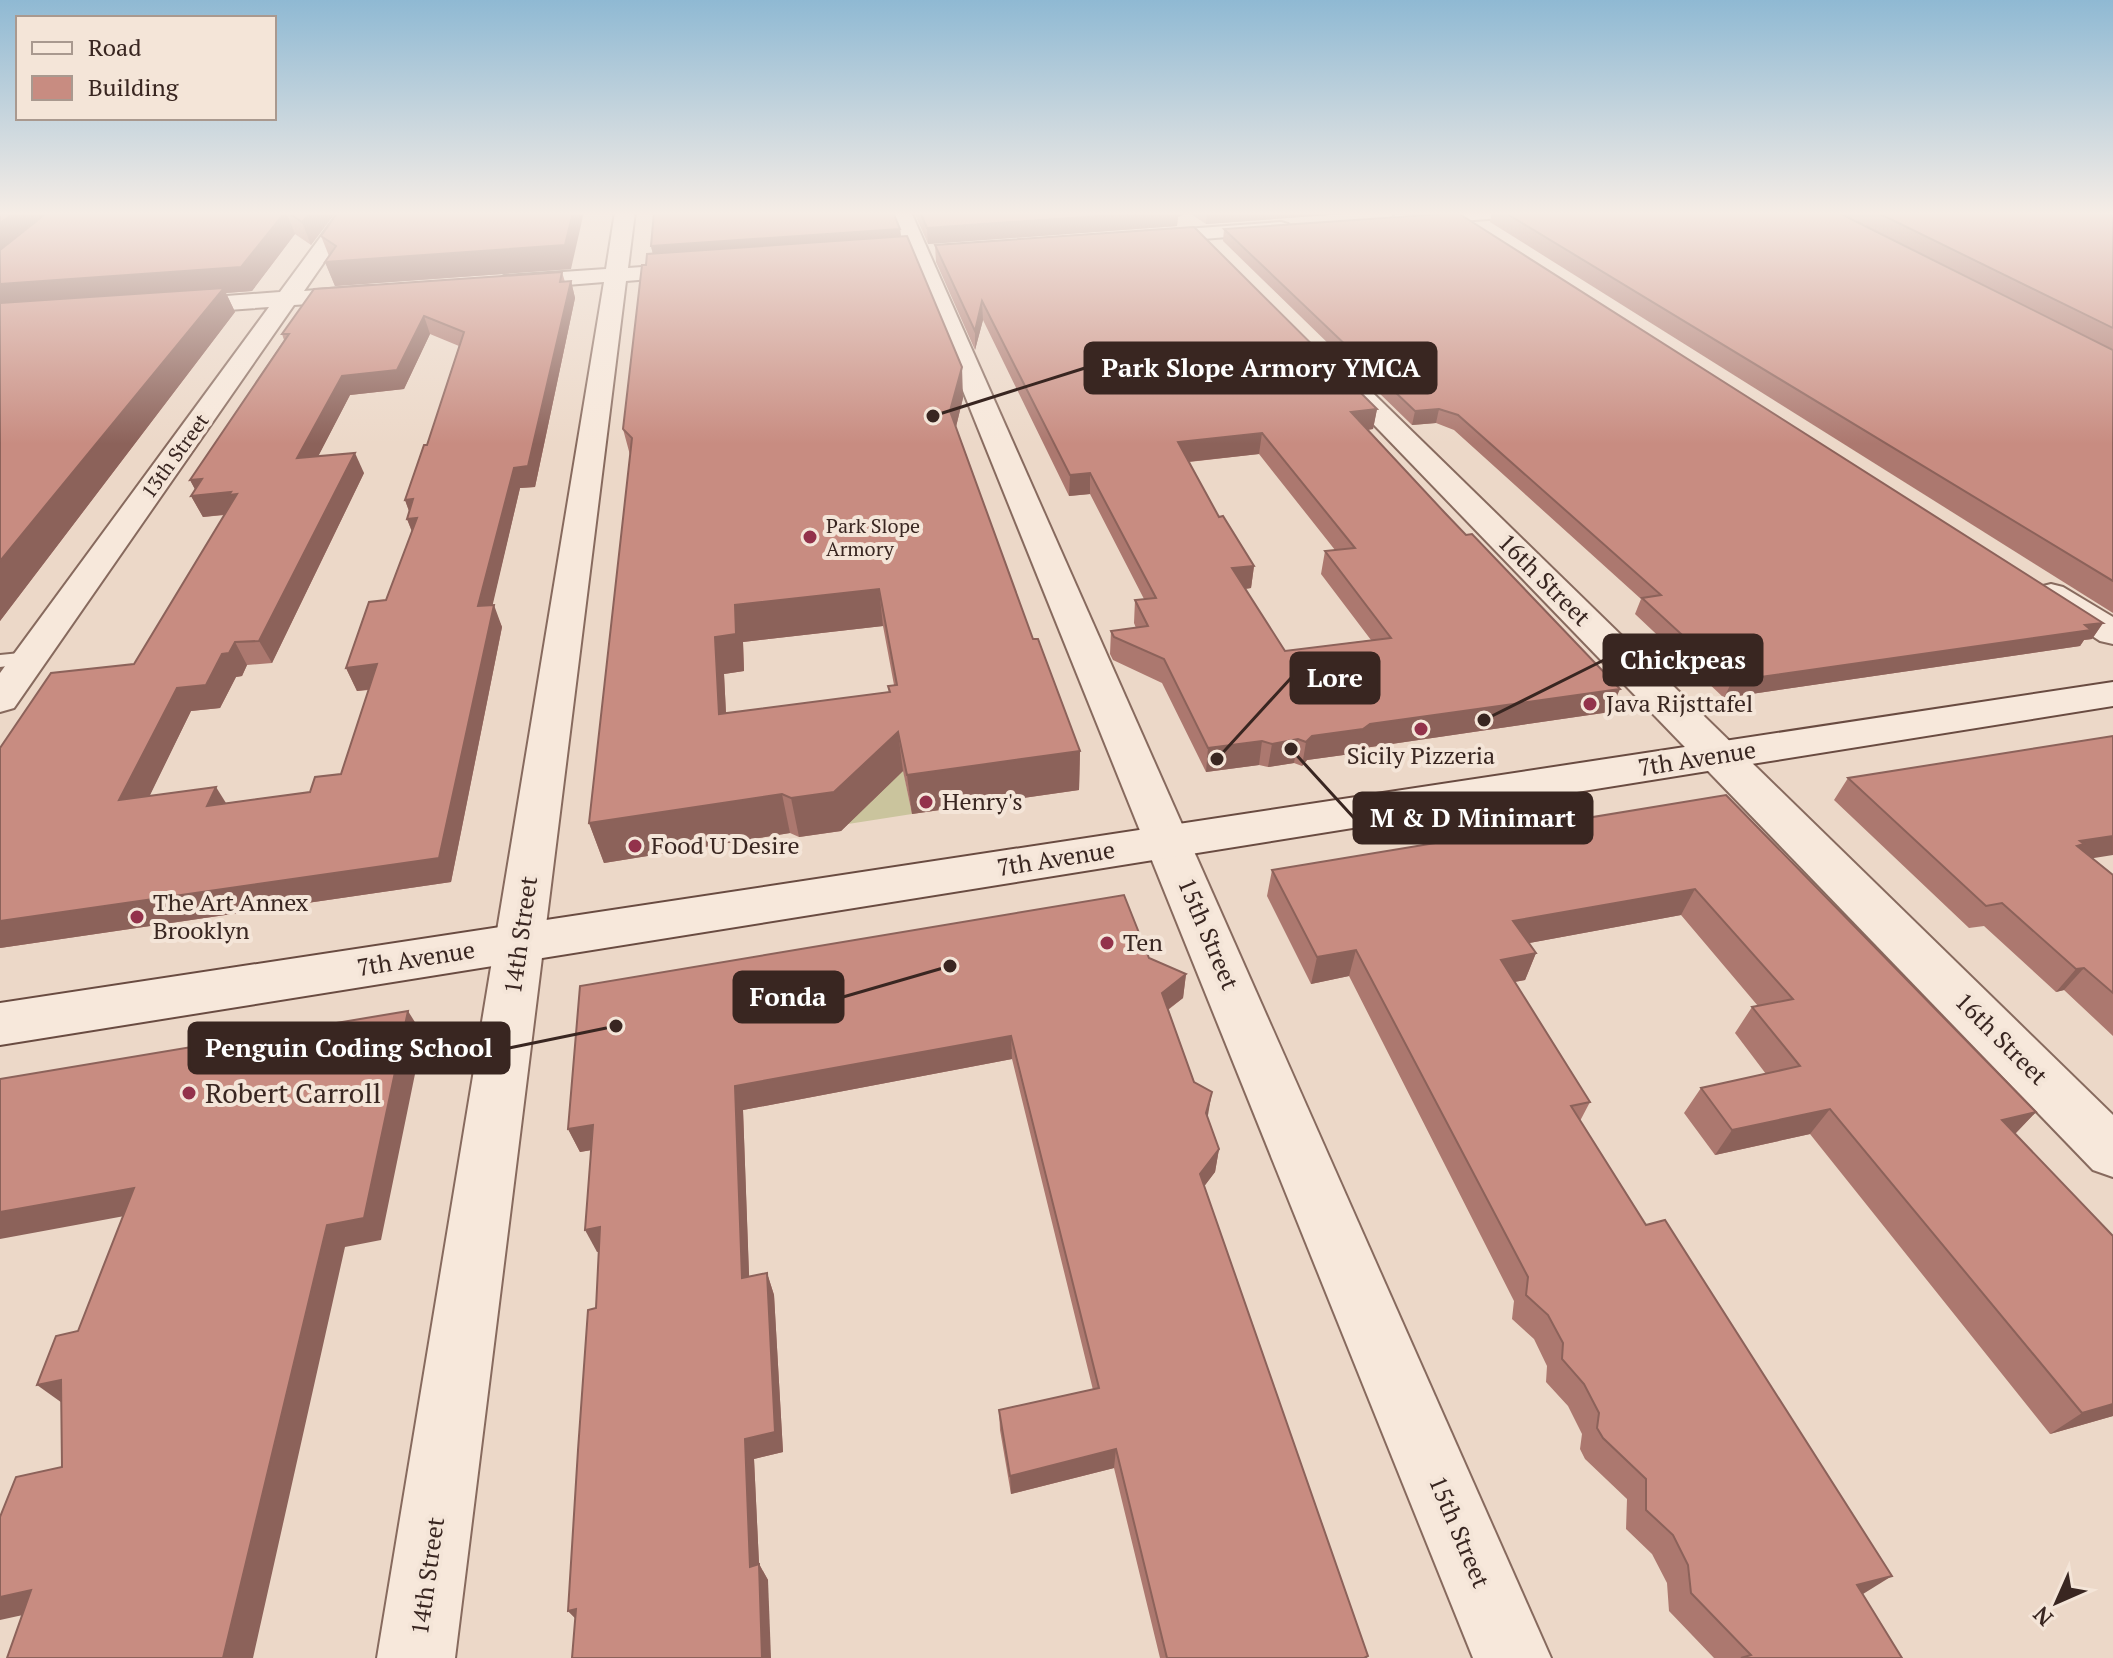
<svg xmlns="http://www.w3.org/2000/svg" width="2113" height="1658" font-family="'PT Serif',serif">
  <rect width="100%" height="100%" fill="#ecd8c8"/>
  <!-- green -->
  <polygon fill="#cac49d" points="895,730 912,814 848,824"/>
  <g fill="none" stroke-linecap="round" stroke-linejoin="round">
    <defs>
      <polygon id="lane" points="30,652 37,654 40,658 37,662 0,667 0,655"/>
      <g id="street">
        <polygon points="339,212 359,212 304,291 368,286 376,288 379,293 376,298 368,300 294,305 14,708 0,712 0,673 269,307 173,314 165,312 161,307 165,302 173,300 280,292"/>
        <polygon points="615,212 635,212 628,268 699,263 710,269 699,275 626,281 455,1658 377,1658 604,282 504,290 493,283 504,276 606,269"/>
        <polygon points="891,212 911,212 1551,1658 1473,1658"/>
        <polygon points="1513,212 1503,218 1402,225 1392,219 1395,215"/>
        <polygon points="1281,222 1288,224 1291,228 1288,232 1143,244 1133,238 1143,232"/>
        <polygon points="1333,360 1342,363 2113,1115 2113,1177 2093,1170 1324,373 1320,368 1324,363"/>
        <polygon points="2051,584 2063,587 2113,617 2113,644 2100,641 2039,601 2034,594 2039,587"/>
      </g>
      <polygon id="secondary" points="2113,682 2113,706 0,1045 0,1003"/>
    </defs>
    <!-- lane casing -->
    <use href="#lane" stroke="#876a5e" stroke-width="4"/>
    <!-- street casing -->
    <use href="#street" stroke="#876a5e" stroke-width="4"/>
    <!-- secondary casing -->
    <use href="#secondary" stroke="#694b41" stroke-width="4"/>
    <!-- lane -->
    <use href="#lane" fill="#f7e8db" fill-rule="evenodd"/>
    <!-- street -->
    <use href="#street" fill="#f7e8db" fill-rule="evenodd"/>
    <!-- secondary -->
    <use href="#secondary" fill="#f7e8db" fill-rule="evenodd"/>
  </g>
  <!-- wall -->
  <g fill="#ac786f" fill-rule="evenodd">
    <polygon points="0,212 336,212 311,245 295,234 252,291 226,293 235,312 0,621"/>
    <polygon points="914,212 1188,212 1178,217 1177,226 928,244"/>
    <polygon points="1188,212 1371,212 1206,224"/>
    <polygon points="1492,212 2113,212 2113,613 1490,222"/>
    <path d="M900 229 901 237 963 398 956 427 1033 639 1080 751 1079 790 912 814 903 771 841 831 799 837 790 833 604 863 589 823 630 455 623 429 646 265 653 254 651 246ZM883 626 894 685 888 686 889 693 726 714 724 674 744 671 743 642Z"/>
    <polygon points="1224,229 2103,623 2092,639 2084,640 2080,646 1724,698 1635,614 1641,599 1454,430 1436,423 1412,425 1223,241"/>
    <polygon points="321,236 571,269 335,286 325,262 329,256"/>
    <path d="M935 245 1377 409 1373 429 1368 430 1610 712 1364 748 1358 753 1307 760 1302 766 1294 763 1268 767 1259 765 1206 772 1162 683 1113 660 1110 654 1111 631 1136 628 1134 623 1135 600 1144 599 1090 494 1069 496 983 320 975 350 936 262ZM1259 454 1335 550 1325 551 1321 574 1371 640 1285 651 1245 589 1251 588 1254 566 1219 517 1189 462Z"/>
    <path d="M562 272 565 282 571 281 575 298 535 487 520 488 492 605 502 627 451 882 0 948 134 664 225 515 203 517 191 496 195 489 190 480 284 340 282 334ZM430 334 459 346 427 445 405 500 409 511 407 519 412 532 386 600 346 668 357 691 369 690 341 774 310 792 226 803 149 796 191 711 220 708 236 677 242 676 247 665 272 663 364 473 318 456 350 395 404 389Z"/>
    <polygon points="1848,778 2093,858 2113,875 2113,1036 2064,990 2056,992 1984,926 1969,928 1834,800"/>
    <polygon points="1726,795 2036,1112 2015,1134 2113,1236 2113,1416 2050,1434 1810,1134 1715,1155 1684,1113 1701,1088 1766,1074 1735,1033 1752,1007 1758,1006 1681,915 1529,943 1536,953 1525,980 1515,982 1590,1102 1580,1121 1862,1594 1902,1658 1714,1658 1669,1611 1667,1583 1652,1554 1626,1529 1627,1499 1585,1459 1580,1449 1582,1434 1568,1406 1546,1382 1547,1366 1534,1339 1512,1319 1514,1301 1349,976 1311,984 1267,896 1272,870"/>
    <polygon points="1149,958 1186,974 1183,998 1168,1010 1219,1149 1215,1172 1204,1186 1367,1658 1160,1658 1114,1468 1011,1494 1000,1430 999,1410 1093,1390 1012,1059 743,1110 749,1277 767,1273 774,1295 783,1452 754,1459 759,1564 768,1580 575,1618 568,1611 596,1308 599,1252 597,1252 591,1150 580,1152 568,1129"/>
  </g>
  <!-- shaded-wall -->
  <g fill="#8c625a">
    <polygon points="15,212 57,212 0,255 0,223"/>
    <polygon points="286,212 295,234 252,291 226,293 235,312 0,621 0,284"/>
    <polygon points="310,212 336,212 311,245 302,222"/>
    <polygon points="573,212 584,212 571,269 335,286 325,262"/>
    <polygon points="1153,212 1188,212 1178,217 1177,226 928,244 927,228"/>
    <polygon points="1207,212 1371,212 1206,224"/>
    <polygon points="900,229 902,245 655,263 651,246"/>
    <polygon points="571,281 575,298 535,487 520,488 487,629 478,606 514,468"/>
    <polygon points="982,301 983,320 975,350 975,331"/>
    <polygon points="424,316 430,334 404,389 350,395 307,478 297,458 342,376"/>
    <polygon points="962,367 963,398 952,443 950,411"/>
    <polygon points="1377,409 1373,429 1347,432 1351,412"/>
    <polygon points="1439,409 1436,423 1412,425 1415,411"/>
    <polygon points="1262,433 1259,454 1177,463 1178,442"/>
    <polygon points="355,453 364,473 272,663 259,641"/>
    <polygon points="1090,473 1090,494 1069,496 1070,475"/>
    <polygon points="202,479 237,494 238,513 203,517 191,496 198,495 190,480"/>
    <polygon points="413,499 422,520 416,541 407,519 412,519 405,500"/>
    <polygon points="1254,566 1251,588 1230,591 1232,568"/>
    <polygon points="879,589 883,626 743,642 744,671 724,674 728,753 719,714 715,637 735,605"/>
    <polygon points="494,605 502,627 451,882 0,948 0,921 439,858"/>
    <polygon points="2103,623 2092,639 2084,640 2080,646 1724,698 1732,681"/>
    <polygon points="235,642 247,665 242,676 236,677 220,708 191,711 136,824 119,800 177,688 222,654"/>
    <polygon points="377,664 388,687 357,691 346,668"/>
    <polygon points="1620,689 1610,712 1364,748 1358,753 1307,760 1302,766 1306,742 1312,736 1370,724"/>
    <polygon points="898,732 903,771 841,831 799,837 791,798"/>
    <polygon points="1298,739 1294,763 1268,767 1272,744"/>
    <polygon points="1262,741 1259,765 1206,772 1208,748"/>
    <polygon points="1080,751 1079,790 912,814 907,775"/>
    <polygon points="216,787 231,811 207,806"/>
    <polygon points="782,794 790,833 604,863 589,823"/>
    <polygon points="2113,831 2113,855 2069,862 2080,841"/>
    <polygon points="1695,889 1681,915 1503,948 1513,921"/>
    <polygon points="1356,950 1349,976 1311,984 1317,957"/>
    <polygon points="1536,953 1525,980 1491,986 1501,960"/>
    <polygon points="2084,968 2064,990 2056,992 2076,969"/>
    <polygon points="1186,974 1183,998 1159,1016 1162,993"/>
    <polygon points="408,1011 423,1035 381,1240 345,1247 253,1658 223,1658 327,1225"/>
    <polygon points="1011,1036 1012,1059 743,1110 750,1300 742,1278 735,1086"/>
    <polygon points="1212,1092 1208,1115 1202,1136 1206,1113"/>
    <polygon points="1830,1109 1810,1134 1715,1155 1732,1130"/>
    <polygon points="2036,1112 2011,1138 2002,1120"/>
    <polygon points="593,1125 604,1148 580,1152 568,1129"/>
    <polygon points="1219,1149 1215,1172 1197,1196 1200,1174"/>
    <polygon points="134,1188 157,1210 0,1239 0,1212"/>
    <polygon points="600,1227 612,1249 597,1252 585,1230"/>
    <polygon points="767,1273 774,1295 783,1452 754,1459 760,1584 750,1567 745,1439"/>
    <polygon points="61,1380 65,1405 37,1385"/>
    <polygon points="2113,1404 2113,1416 2050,1434 2082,1413"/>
    <polygon points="1116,1449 1114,1468 1011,1494 1010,1476"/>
    <polygon points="759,1564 768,1580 771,1658 762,1658"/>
    <polygon points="1892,1576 1863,1594 1829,1603 1857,1585"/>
    <polygon points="31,1590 64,1606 0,1620 0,1597"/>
    <polygon points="576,1609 584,1627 568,1611"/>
  </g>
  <!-- building -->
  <g fill="#c88c81" stroke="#8c625a" stroke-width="2" fill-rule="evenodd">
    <polygon points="0,212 15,212 0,223"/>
    <polygon points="48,212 285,212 241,267 0,284 0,250"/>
    <polygon points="287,212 310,212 302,222"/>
    <polygon points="338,212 573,212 565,245 325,262 336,246 321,236"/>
    <polygon points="654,212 893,212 900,229 651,246"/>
    <polygon points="920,212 1153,212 927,228"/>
    <polygon points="1504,212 1837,212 2113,350 2113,581"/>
    <polygon points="1876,212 2103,212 2113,216 2113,328"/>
    <polygon points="1458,213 2103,623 2085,625 2091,630 1732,681 1642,598 1661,595 1458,415 1439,409 1415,411 1224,229"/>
    <path d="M1194 227 1377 409 1351 412 1445 513 1466 535 1472 534 1620 689 1370 724 1363 729 1312 736 1306 742 1298 739 1272 744 1262 741 1208 748 1164 659 1114 637 1111 631 1148 626 1135 600 1156 598 1090 473 1070 475 982 301 975 331 935 245ZM1262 433 1355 548 1325 551 1391 638 1285 651 1232 568 1254 566 1223 516 1219 517 1178 442Z"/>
    <path d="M907 236 962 367 950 411 1033 639H1038L1080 751 907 775 898 732 834 792 791 798 782 794 589 823 632 438 623 429 642 265H646L647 254ZM879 589 897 685 888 686 890 692 719 714 715 637 736 634 735 605Z"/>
    <path d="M562 272 560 282 571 281 528 466 514 468 478 606 494 605 439 858 0 921V748L51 673 134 664 237 494 229 495 231 492 191 496 202 479 190 480 289 334H282L314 289ZM424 316 464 332 427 445H424L405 500 413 499 407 519 417 518 386 600 369 602 346 668 377 664 341 774 315 777 310 792 207 806 216 787 119 800 177 688 206 685 222 654 229 653 235 642 259 641 355 453 297 458 342 376 397 370Z"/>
    <polygon points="224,288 0,561 0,303"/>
    <polygon points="2113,736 2113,836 2080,841 2084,844 2077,846 2113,875 2113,993 2084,968 2076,969 2002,903 1986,906 1848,778"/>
    <polygon points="1726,795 2036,1112 2002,1120 2113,1236 2113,1404 2082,1413 1830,1109 1732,1130 1701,1088 1800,1066 1752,1007 1793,999 1695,889 1513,921 1536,953 1501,960 1590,1102 1571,1106 1646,1225 1665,1220 1892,1576 1857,1585 1902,1658 1741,1658 1751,1655 1691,1593 1688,1565 1673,1535 1646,1510 1646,1479 1603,1438 1597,1428 1599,1413 1584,1384 1562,1359 1563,1343 1548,1315 1526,1295 1528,1277 1356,950 1317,957 1272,870"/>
    <polygon points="1124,895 1149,958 1186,974 1162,993 1194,1082 1212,1092 1206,1113 1219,1149 1200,1174 1368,1656 1364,1658 1167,1658 1116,1449 1010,1476 999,1410 1099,1388 1011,1036 735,1086 742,1278 767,1273 775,1432 745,1439 750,1567 759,1564 762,1658 572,1658 576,1609 568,1611 578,1450 588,1310 596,1308 600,1227 585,1230 593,1125 568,1129 580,986"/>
    <polygon points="408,1011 364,1218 327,1225 223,1658 7,1658 31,1590 0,1597 0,1517 16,1477 62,1467 61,1380 37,1385 56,1336 78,1331 134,1188 0,1212 0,1079"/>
  </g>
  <!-- sky -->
  <linearGradient id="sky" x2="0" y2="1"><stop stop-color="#8fb9d3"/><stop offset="0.48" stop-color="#f6ede6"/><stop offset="1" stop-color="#f6ede6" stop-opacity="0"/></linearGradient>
  <rect width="2113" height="444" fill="url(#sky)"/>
  <!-- markers -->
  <g fill="#93324b" stroke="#f4e5d8" stroke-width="3">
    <circle cx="810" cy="537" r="8"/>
    <circle cx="1590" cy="704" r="8"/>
    <circle cx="1421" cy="729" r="8"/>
    <circle cx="926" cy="802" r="8"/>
    <circle cx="635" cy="846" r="8"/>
    <circle cx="137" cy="917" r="8"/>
    <circle cx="1107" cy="943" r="8"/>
    <circle cx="189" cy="1093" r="8"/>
  </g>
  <g text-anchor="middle" stroke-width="8" stroke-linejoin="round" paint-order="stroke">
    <!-- far-street labels -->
    <g font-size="20" fill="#392621" stroke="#f4e5d8">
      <text transform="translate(175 456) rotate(-54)" y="7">13th Street</text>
    </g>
    <!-- far-poi labels -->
    <g font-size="20" fill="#392621" stroke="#f4e5d8" text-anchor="start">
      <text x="826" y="533">Park Slope<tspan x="826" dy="23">Armory</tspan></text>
    </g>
    <!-- street labels -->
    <g font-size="24" fill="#392621" stroke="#f4e5d8">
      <text transform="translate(1544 580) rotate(45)" y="8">16th Street</text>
      <text transform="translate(1697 759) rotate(-9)" y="8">7th Avenue</text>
      <text transform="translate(1056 859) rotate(-9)" y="8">7th Avenue</text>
      <text transform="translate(1208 934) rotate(67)" y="8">15th Street</text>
      <text transform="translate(521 935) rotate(-82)" y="8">14th Street</text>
      <text transform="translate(416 959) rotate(-9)" y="8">7th Avenue</text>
      <text transform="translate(2001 1039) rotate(45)" y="8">16th Street</text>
      <text transform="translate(1459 1532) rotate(67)" y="8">15th Street</text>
      <text transform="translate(428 1576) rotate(-82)" y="8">14th Street</text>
    </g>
    <!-- poi labels -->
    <g font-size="24" fill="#392621" stroke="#f4e5d8" text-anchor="start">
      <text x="1606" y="712">Java Rijsttafel</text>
      <text x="1421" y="764" text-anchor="middle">Sicily Pizzeria</text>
      <text x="942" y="810">Henry's</text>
      <text x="651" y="854">Food U Desire</text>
      <text x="153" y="911">The Art Annex<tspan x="153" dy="28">Brooklyn</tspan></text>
      <text x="1123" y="951">Ten</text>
    </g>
    <!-- near-poi labels -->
    <g font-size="28" fill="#392621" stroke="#f4e5d8" text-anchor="start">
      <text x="205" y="1103">Robert Carroll</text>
    </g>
  </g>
  <!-- callouts -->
  <path fill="none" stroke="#392621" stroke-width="3" d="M933 416L1085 368M1484 720L1604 660M1217 759L1291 678M1291 749L1354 818M950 966L843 997M616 1026L509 1048"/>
  <g fill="#392621" stroke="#f4e5d8" stroke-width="3">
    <circle cx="933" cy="416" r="8"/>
    <circle cx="1484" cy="720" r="8"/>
    <circle cx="1217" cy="759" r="8"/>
    <circle cx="1291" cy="749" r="8"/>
    <circle cx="950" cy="966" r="8"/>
    <circle cx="616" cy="1026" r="8"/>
  </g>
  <g fill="#392621" stroke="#392621" stroke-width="3">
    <rect x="1085" y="343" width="351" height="50" rx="8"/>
    <rect x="1604" y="635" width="158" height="50" rx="8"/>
    <rect x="1291" y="653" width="88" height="50" rx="8"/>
    <rect x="1354" y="793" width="238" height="50" rx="8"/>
    <rect x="734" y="972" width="109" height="50" rx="8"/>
    <rect x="189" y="1023" width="320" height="50" rx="8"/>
  </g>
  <g font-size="26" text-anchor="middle" font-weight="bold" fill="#fff">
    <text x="1261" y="377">Park Slope Armory YMCA</text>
    <text x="1683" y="669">Chickpeas</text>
    <text x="1335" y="687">Lore</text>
    <text x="1473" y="827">M &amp; D Minimart</text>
    <text x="788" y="1006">Fonda</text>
    <text x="349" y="1057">Penguin Coding School</text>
  </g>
  <!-- legend -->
  <rect x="16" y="16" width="260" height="104" fill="#f4e5d8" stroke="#a9998f" stroke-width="2"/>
  <rect x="32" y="42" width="40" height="12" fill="#f7e8db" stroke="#a9998f" stroke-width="2"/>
  <text x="88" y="56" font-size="24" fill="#392621">Road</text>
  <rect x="32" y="76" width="40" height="24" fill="#c88c81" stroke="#a9998f" stroke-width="2"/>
  <text x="88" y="96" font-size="24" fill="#392621">Building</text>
  <!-- north arrow -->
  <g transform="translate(2057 1602) rotate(225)" stroke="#f4e5d8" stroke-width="6" paint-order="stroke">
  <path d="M0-6L14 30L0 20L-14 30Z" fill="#392621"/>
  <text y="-12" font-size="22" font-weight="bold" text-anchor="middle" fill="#392621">N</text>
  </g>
</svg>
